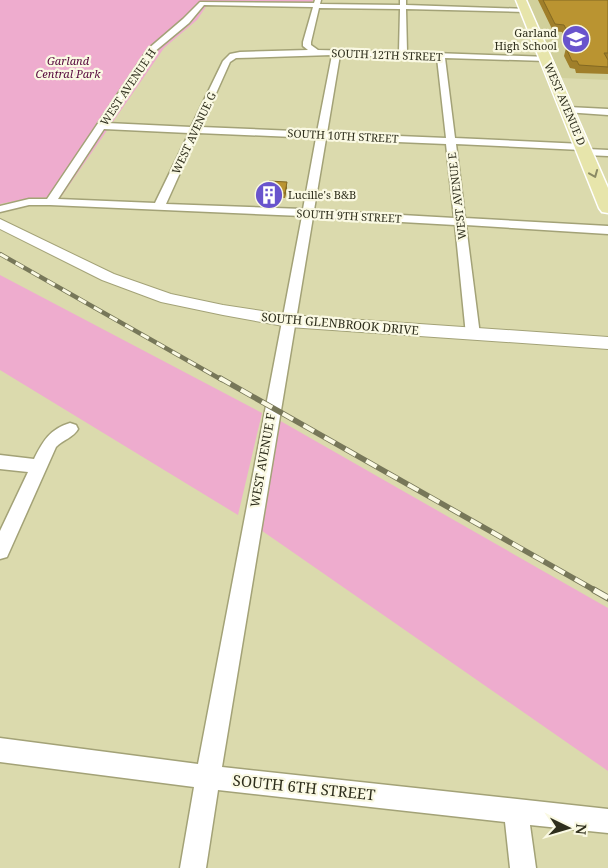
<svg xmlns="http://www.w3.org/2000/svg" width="608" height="868" font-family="'Noto Serif',serif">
  <rect width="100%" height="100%" fill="#dbdaad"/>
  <!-- built -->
  <polygon fill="#d1d09b" points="526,0 608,0 608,80 562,78"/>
  <!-- green -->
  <g fill="#eeacce">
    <polygon points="0,0 313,0 311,8 207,5 197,20 164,48 61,197 29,198 0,204"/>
    <polygon points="0,275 262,413 238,515 0,370"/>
    <polygon points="277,419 608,608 608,771 258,528"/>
  </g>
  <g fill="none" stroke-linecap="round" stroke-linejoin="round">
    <defs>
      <g id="minor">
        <path d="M315 0H321L320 4 400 5V0H406V5L527 9 528 10 525 12 406 9 407 52 549 57 550 59 546 61 445 58 455 138 583 144 587 145V149L608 150V156L585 155 581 154V150L456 144 465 218 608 226V234L466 225 480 335 478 338H468L466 335 455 225 313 217 222 767 608 809V833L530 825 536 868H510L505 822 218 790 206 868H180L194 787 0 762V738L198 764 302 216 50 205H29L0 212V206L29 199H47L148 49 183 19 200 2 314 3ZM204 5 313 7 303 42V46L308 50 240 52 230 54 223 61 191 127 107 123 154 52 189 23ZM319 8 400 9 399 52 318 50 311 45V42ZM332 55 317 132 201 127 230 62 236 58ZM340 55 437 58 446 138 327 133ZM104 129 189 133 155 203 58 199ZM198 133 316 138 303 209 166 204ZM326 139 446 144 454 218 314 210Z"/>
        <polygon points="568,107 608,109 608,115 565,112 563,110"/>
        <path d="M70 423 76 425 78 429C74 437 63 440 56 447L7 557 0 559V531L28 472 0 469V455L34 459C43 441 50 429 70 423Z"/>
      </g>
      <polygon id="tertiary" points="0,219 114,274 171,294 223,305 289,315 608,337 608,349 289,327 223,315 161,302 102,280 0,229"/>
      <polygon id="primary" points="516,0 526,0 608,188 608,213 602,212 599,208"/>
    </defs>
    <!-- minor casing -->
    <use href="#minor" stroke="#a3a277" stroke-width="3"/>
    <!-- tertiary casing -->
    <use href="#tertiary" stroke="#a3a277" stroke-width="2"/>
    <!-- primary casing -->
    <use href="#primary" stroke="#fff" stroke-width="3"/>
    <!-- minor -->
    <use href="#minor" fill="#fff" fill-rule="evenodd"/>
    <!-- tertiary -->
    <use href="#tertiary" fill="#fff" fill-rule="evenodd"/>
    <!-- primary -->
    <use href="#primary" fill="#e7e5ab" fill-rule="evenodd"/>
    <defs>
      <polyline id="rail-far2" points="0,254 222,380"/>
      <polyline id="rail-far1" points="220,378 596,591"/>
      <polyline id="rail" points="594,590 608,598"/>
    </defs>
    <!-- rail-far2 casing -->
    <use href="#rail-far2" stroke="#777759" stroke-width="4.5"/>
    <!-- rail-far1 casing -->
    <use href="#rail-far1" stroke="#777759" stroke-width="5.5"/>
    <!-- rail casing -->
    <use href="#rail" stroke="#777759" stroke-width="7"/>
    <!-- rail-far2 -->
    <use href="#rail-far2" stroke="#faf9e3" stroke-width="3" stroke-dasharray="9" stroke-linecap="butt"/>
    <!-- rail-far1 -->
    <use href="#rail-far1" stroke="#faf9e3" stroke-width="4" stroke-dasharray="12" stroke-linecap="butt"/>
    <!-- rail -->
    <use href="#rail" stroke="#faf9e3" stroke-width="5" stroke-dasharray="16" stroke-linecap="butt"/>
  </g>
  <!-- wall -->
  <g fill="#a07f2a">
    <polygon points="538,0 608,0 608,74 576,73 575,69 570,68 564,56 566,48 570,48 562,32 553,31"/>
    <polygon points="287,187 285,198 267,198 267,192"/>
  </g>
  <!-- shaded-wall -->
  <polygon fill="#826822" points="287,182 287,187 285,198 285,193"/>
  <!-- building -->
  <g fill="#ba9431" stroke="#826822">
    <polygon points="543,0 608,0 608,53 604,53 608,60 608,67 579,65 577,61 572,61 566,48 576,49 564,25 555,24"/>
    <polygon points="269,181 287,182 285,193 267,192"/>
  </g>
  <!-- one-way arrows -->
  <defs><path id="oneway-chevron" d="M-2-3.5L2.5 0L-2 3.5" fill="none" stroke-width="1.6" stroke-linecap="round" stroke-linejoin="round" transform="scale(1.25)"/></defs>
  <use stroke="#8a8a64" href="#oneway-chevron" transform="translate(594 174) rotate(68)"/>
  <!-- icons -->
  <defs>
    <symbol id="school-disc" viewBox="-11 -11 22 22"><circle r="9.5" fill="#6954cd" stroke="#faf9e3"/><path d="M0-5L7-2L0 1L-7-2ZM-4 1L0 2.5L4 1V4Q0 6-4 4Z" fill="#fff"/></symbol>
    <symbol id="building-disc" viewBox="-11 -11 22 22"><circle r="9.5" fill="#6954cd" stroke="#faf9e3"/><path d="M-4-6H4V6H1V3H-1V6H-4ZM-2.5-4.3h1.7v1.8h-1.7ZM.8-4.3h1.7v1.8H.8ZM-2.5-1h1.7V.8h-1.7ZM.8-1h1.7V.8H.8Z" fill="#fff"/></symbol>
  </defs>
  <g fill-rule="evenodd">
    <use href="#school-disc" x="560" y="23" width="32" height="32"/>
    <use href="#building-disc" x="253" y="179" width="32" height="32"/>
  </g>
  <g text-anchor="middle" stroke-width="4.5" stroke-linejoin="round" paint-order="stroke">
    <!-- far-poi labels -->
    <g font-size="11" fill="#2e2e1c" stroke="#faf9e3" text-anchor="end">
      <text x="557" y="37">Garland<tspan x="557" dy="13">High School</tspan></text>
      <text x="288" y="199" text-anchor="start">Lucille's B&amp;B</text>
    </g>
    <!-- far-street labels -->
    <g font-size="11" fill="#2e2e1c" stroke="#faf9e3">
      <text transform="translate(387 55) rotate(2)" y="4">SOUTH 12TH STREET</text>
      <text transform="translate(128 87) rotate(-56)" y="4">WEST AVENUE H</text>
      <text transform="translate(565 104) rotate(67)" y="4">WEST AVENUE D</text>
      <text transform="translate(194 133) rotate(-65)" y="4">WEST AVENUE G</text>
      <text transform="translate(343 136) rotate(3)" y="4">SOUTH 10TH STREET</text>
      <text transform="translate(457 196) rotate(-97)" y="4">WEST AVENUE E</text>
      <text transform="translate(349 216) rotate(3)" y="4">SOUTH 9TH STREET</text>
    </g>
    <!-- far-park labels -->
    <g font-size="11" font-style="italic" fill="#56073c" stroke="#faf9e3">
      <text x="68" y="65">Garland<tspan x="68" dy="13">Central Park</tspan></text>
    </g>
    <!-- street labels -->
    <g font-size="12" fill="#2e2e1c" stroke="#faf9e3">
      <text transform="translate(340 324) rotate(5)" y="4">SOUTH GLENBROOK DRIVE</text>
      <text transform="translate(263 460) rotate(-80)" y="4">WEST AVENUE F</text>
    </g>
    <!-- near-street labels -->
    <g font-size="15" fill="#2e2e1c" stroke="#faf9e3">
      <text transform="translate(304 788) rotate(6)" y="5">SOUTH 6TH STREET</text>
    </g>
  </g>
  <!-- north arrow -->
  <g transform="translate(568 828) rotate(95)" stroke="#faf9e3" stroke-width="4" paint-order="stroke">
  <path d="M0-4L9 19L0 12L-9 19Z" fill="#2e2e1c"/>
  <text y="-8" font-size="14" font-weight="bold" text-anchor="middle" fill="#2e2e1c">N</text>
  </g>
</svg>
